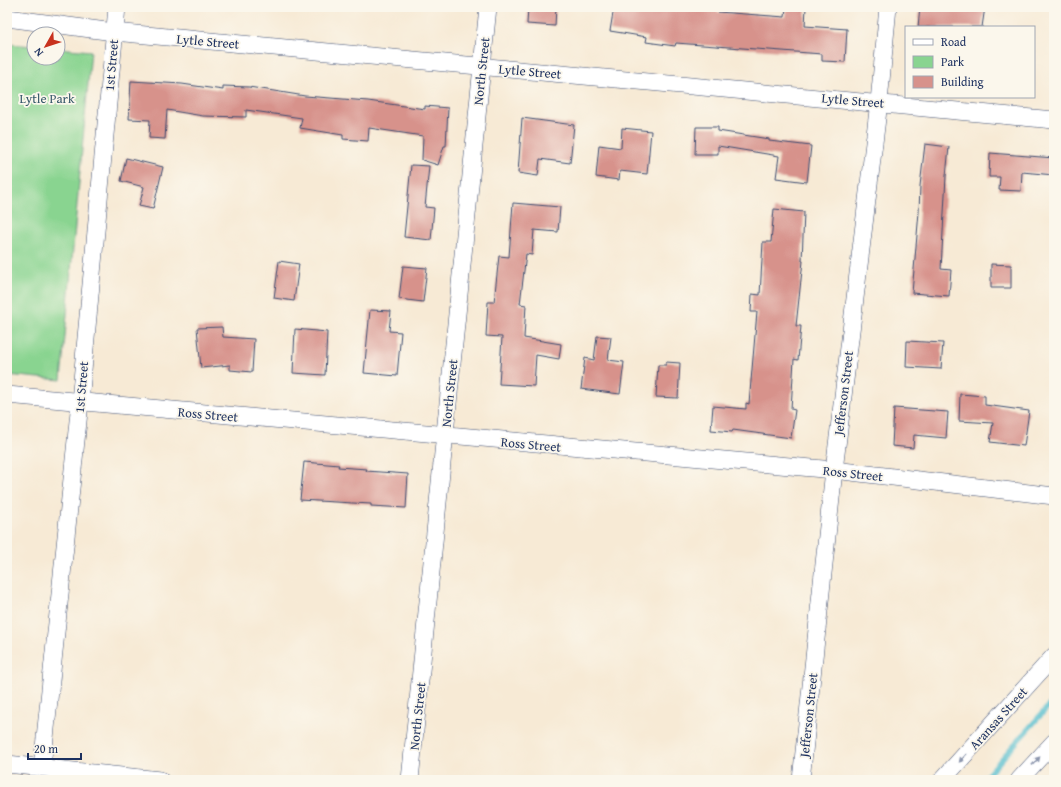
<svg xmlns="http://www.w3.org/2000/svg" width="1061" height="787" font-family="'Gentium Book Plus',serif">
  <rect width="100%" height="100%" fill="#fbf7ec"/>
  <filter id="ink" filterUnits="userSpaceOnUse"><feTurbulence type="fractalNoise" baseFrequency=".025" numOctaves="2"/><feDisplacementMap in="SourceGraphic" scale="8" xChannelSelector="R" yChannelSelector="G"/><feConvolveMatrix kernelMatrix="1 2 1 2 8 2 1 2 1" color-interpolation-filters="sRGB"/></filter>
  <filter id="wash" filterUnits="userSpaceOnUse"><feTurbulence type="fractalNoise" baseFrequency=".012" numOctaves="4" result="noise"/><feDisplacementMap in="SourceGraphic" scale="16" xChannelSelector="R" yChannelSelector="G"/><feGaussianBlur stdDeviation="0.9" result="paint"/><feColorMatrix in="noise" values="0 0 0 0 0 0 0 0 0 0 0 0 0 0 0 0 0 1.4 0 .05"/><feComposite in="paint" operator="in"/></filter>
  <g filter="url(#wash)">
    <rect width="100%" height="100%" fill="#f7ead5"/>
    <!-- green -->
    <polygon fill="#89d490" stroke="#528277" points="7,44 34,46 34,58 58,58 58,48 91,51 61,380 7,375"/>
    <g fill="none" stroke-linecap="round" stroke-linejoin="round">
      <!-- stream -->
      <polyline stroke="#52bdcd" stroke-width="5.5" points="983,780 1054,700"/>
    </g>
    <g id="blocks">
      <!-- building -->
      <g fill="#d7928b">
        <polygon points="528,7 556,7 555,26 527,24"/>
        <polygon points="614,7 710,7 718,8 718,12 785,17 786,7 806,7 805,26 847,29 845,62 822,61 822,54 676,43 675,46 646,42 647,37 610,31"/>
        <polygon points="920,7 985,7 982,27 918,27"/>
        <polygon points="131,81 182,84 223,90 223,86 249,87 305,96 368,101 425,109 425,106 448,108 446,146 444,146 438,165 422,160 423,136 369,128 368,141 343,139 343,135 300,128 302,118 246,110 246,117 203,116 167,110 165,139 149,138 150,120 129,119"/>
        <polygon points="522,118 574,125 570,163 540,159 538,176 518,173"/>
        <polygon points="696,127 718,127 718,131 769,139 769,141 811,146 807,182 776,178 779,156 718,146 718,154 695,154"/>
        <polygon points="622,128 651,131 647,174 620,171 619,180 596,177 599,145 621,148"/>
        <polygon points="925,144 949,147 946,176 941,269 951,270 949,296 912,293 919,212 920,186"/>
        <polygon points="990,153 1054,158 1054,175 1022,172 1021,191 999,190 1000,177 989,177"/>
        <polygon points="126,158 163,167 153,209 139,206 144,187 121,181"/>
        <polygon points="411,165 429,166 425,207 434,208 431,240 404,237"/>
        <polygon points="513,203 560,207 558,232 534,230 532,255 526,254 520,304 526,305 524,338 561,344 559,359 536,355 534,386 499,384 502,337 486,336 488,302 494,302 499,256 509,257"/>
        <polygon points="774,209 804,212 802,261 803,261 796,326 801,326 798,360 794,359 791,409 795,410 791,438 733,430 732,432 711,430 713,406 746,409 746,403 749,404 757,312 751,312 752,294 760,295 763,242 771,242"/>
        <polygon points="279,261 299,264 294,301 274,298"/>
        <polygon points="991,264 1011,265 1011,288 991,288"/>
        <polygon points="403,266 427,268 423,302 399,299"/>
        <polygon points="370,310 391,311 389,331 401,332 397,376 364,373"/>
        <polygon points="222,327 223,337 254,339 252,372 230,370 230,365 201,368 197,328"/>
        <polygon points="295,329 327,332 325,375 293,373"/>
        <polygon points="597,336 611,337 608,360 624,362 620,394 581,389 585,358 594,360"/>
        <polygon points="907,341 943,343 941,369 906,367"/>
        <polygon points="666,362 680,363 678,398 656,397 658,365 666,365"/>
        <polygon points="960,394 985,396 985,405 1029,411 1024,446 990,442 993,423 959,421"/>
        <polygon points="894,408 948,412 946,438 914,435 913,448 892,446"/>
        <polygon points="304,462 339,465 338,467 367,469 366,471 408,474 406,508 371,506 371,504 300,500"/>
      </g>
    </g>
  </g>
  <g filter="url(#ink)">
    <use href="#blocks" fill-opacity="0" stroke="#3c4b70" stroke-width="1"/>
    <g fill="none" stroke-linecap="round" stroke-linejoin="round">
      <defs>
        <g id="minor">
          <polyline points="7,18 114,32 1054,120"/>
          <polyline points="7,395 834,470 1054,496"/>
          <polyline points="7,764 160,780"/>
          <polyline points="42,767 80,402 117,7"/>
          <polyline points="410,780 488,7"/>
          <polyline points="801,780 834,470 879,102 888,7"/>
          <polyline points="942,780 1054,656"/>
          <polyline points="1019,780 1054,742"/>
        </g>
      </defs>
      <!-- minor casing -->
      <use href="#minor" stroke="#3c4b70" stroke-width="18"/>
      <!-- minor -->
      <use href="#minor" stroke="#fff" stroke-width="17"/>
    </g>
    <!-- one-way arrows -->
    <defs><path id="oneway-solid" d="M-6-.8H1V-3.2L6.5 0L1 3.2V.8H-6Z"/></defs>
    <g fill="#8d97ae">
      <use href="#oneway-solid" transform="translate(963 758) rotate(132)"/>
      <use href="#oneway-solid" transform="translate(1036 761) rotate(-47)"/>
    </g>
  </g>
  <g text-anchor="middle" stroke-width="3.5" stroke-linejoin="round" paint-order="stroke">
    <!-- street labels -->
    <g font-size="13" fill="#1b2f5e" stroke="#fbf7ec">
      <text transform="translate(208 41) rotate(5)" y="5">Lytle Street</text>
      <text transform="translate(111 65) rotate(-85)" y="5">1st Street</text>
      <text transform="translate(481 71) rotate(-84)" y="5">North Street</text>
      <text transform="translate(530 71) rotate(5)" y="5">Lytle Street</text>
      <text transform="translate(853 100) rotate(5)" y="5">Lytle Street</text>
      <text transform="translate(81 387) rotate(-85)" y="5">1st Street</text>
      <text transform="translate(449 393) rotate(-84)" y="5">North Street</text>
      <text transform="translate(843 393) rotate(-83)" y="5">Jefferson Street</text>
      <text transform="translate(208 414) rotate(5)" y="5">Ross Street</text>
      <text transform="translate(531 444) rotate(5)" y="5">Ross Street</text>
      <text transform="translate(853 473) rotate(6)" y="5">Ross Street</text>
      <text transform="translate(808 715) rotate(-84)" y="5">Jefferson Street</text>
      <text transform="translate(417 716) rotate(-84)" y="5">North Street</text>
      <text transform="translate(998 718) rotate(-48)" y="5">Aransas Street</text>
    </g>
    <!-- park labels -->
    <g font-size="13" fill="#36586a" stroke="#fbf7ec">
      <text x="47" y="103">Lytle Park</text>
    </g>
  </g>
  <!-- margin -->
  <rect width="1061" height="787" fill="none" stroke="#fbf7ec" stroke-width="24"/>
  <!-- legend -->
  <rect x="905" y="26" width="130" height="72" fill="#fbf7ec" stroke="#a1a7b3"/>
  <rect x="913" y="39" width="20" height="6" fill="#ffffff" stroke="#a1a7b3"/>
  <text x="941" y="46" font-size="12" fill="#1b2f5e">Road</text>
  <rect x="913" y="56" width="20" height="12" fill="#89d490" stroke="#a1a7b3"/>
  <text x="941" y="66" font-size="12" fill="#1b2f5e">Park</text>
  <rect x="913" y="76" width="20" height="12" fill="#d7928b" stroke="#a1a7b3"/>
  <text x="941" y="86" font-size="12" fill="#1b2f5e">Building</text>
  <!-- north arrow -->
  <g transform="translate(46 46) rotate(231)"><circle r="19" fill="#fbf7ec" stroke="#a1a7b3"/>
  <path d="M0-3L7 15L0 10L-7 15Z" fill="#c8321e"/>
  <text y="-6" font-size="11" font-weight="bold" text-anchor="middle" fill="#1b2f5e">N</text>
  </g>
  <!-- scale -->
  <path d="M28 753v6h53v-6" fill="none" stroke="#1b2f5e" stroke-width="2"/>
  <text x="34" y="753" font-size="12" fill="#1b2f5e" stroke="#fbf7ec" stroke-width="3" paint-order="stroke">20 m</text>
</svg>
